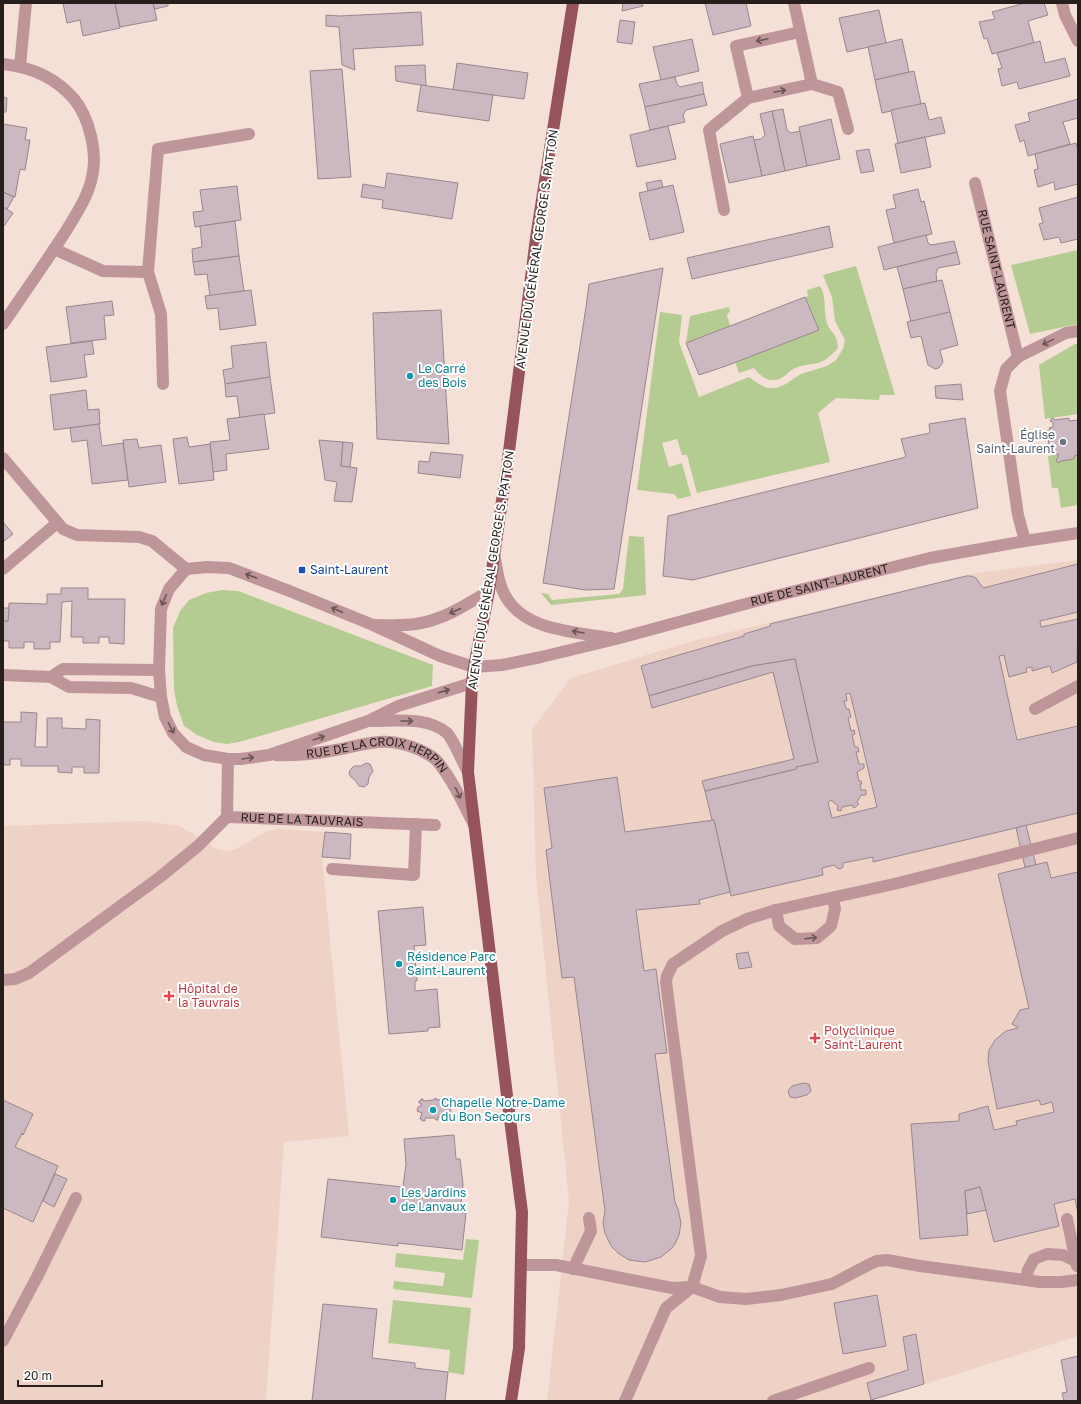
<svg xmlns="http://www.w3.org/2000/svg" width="1081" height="1404" font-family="'Golos Text',sans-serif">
  <rect width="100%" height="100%" fill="#f5e0d7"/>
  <!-- built -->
  <g fill="#eed2c6">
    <polygon points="1078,560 1078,1336 938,1380 865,1401 547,1401 569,1201 536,875 532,730 571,678 689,642 976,573"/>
    <polygon points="144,821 180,826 216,849 226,851 236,849 267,831 277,829 325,832 322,857 349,1136 284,1142 266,1401 3,1401 3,826"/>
  </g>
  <!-- green -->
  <g fill="#b4cc92">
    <polygon points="1078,250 1078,324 1030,334 1011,265"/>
    <polygon points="856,266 895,395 880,395 879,400 836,398 818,413 830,462 697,493 687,455 682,455 677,439 662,443 669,467 682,463 691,496 678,499 674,494 637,490 660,312 682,315 679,342 699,397 749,377 759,384 767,388 776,388 784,385 801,374 827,366 836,360 843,349 845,340 835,321 832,297 823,275"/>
    <path d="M820 286C827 297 823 310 827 323 830 333 837 332 838 348 833 353 828 359 821 362 812 365 802 364 793 369 787 373 783 379 775 380 765 381 759 374 754 368L739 373 735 362 819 330 805 297 808 296 807 290Z"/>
    <polygon points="729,307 730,311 727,315 730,326 686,343 690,316"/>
    <polygon points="1075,344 1078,344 1078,414 1045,419 1039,365"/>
    <polygon points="1058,454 1058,458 1061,461 1074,459 1074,456 1078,455 1078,505 1061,508 1058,488 1052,488 1048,456"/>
    <polygon points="629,536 644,537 646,595 551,605 541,593 548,594 552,600 619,594 623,589"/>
    <polygon points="222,590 238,591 433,665 432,686 239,742 227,744 214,742 197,735 184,726 177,706 174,690 173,628 180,611 189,600 206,593"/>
    <polygon points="466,1239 479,1240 472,1298 393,1289 394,1281 443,1286 445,1273 395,1267 396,1253 463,1260"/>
    <polygon points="393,1300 471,1308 464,1375 448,1372 450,1350 388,1343"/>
  </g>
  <!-- building -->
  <g fill="#ccb8c1" stroke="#99868e" fill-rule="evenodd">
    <polygon points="63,3 115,3 120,28 83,36 80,20 67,23"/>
    <polygon points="115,3 153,3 157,20 120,27"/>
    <polygon points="153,3 168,3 168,6 155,9"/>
    <polygon points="623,3 642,3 643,6 622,11"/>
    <polygon points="705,3 746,3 751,26 713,35"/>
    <polygon points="1025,3 1044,3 1048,15 1028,21 1034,43 992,54 987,38 984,39 979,22 995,19 992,12"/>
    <polygon points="879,10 886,43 847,52 839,18"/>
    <polygon points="421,12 423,45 353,49 355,70 342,65 339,27 326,26 326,15 339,16"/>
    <polygon points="620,20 635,22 632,44 617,42"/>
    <polygon points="692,39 699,71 661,80 653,47"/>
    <polygon points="902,39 909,72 875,80 868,47"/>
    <polygon points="1040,41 1045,63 1065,58 1070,76 1019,89 1017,82 1002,86 998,69 1002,68 997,53"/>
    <polygon points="457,63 528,73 524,99 453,90"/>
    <polygon points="425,65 426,86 396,81 395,66"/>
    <polygon points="342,69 351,177 318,179 310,71"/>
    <polygon points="914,71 921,104 882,113 875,80"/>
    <polygon points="675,77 677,84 680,87 702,82 704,94 645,107 639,84"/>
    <polygon points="421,85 493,95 489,121 417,111"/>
    <polygon points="704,94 707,105 686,110 683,115 685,122 650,130 645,107"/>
    <polygon points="3,97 7,98 6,112 3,112"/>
    <polygon points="1078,99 1078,118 1063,122 1070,144 1028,156 1024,140 1020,142 1015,125 1030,121 1028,113"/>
    <polygon points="925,103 929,120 941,117 945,133 898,143 891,110"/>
    <polygon points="783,109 787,130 791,133 800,131 807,166 785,171 772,111"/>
    <polygon points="772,111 785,171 762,176 754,140 761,139 765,135 760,114"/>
    <polygon points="831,119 840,159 807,166 799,127"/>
    <polygon points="3,124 27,128 25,140 30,140 25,170 20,169 15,197 3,192"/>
    <polygon points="668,126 676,159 637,167 630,135"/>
    <polygon points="753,136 762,176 729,183 720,144"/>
    <polygon points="925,137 931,167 901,173 895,144"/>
    <polygon points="1076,143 1078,151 1078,184 1055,190 1054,182 1038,187 1034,170 1038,169 1035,154"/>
    <polygon points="869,149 874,171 861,173 856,151"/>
    <polygon points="387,173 458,183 452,219 382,208 383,200 361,197 363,184 385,188"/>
    <polygon points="661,180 663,187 648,191 646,183"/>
    <polygon points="673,185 684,232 650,240 639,193"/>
    <polygon points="237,186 241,220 195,227 193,212 203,211 200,190"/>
    <polygon points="918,189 921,202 924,201 932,234 894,243 886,210 896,208 893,195"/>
    <polygon points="3,192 14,197 7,209 3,207"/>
    <polygon points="1078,197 1078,239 1061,243 1059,237 1044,240 1039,224 1043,223 1039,208"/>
    <polygon points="3,207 13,213 4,226 3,225"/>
    <polygon points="235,221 239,256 193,262 192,249 202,247 200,226"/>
    <polygon points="829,226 833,247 692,279 687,258"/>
    <polygon points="926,235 928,243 931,245 954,241 957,252 884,270 878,247"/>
    <polygon points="957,252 960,264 938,268 936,274 937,281 903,289 897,267"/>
    <polygon points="239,256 244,291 210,296 207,274 195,275 193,262"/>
    <polygon points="663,268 614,589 585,590 543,583 586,307 589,284"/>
    <polygon points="942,280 950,312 911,322 903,289"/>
    <polygon points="251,290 256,325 220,330 218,308 207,309 205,296"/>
    <polygon points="805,297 819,330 726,366 699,375 686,343"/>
    <polygon points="112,301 114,315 104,316 106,339 71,343 66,307"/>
    <polygon points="441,310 449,444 377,439 373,313"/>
    <polygon points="950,312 958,345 940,350 943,362 939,368 935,369 928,365 921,336 911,338 907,322"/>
    <polygon points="92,341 94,354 84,355 87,377 51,382 46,347"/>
    <polygon points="266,342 270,377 225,384 223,370 233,368 231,346"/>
    <polygon points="270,377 275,413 240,418 237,396 226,397 225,384"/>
    <polygon points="961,384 963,400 936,398 935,386"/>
    <polygon points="86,390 88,410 99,409 100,424 54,430 50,395"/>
    <polygon points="264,414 269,449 226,454 227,470 213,472 210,442 230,440 227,419"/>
    <polygon points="965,418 978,508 693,580 663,576 668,516 906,457 901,439 930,433 929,424"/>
    <polygon points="1052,418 1055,420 1069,418 1069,421 1078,420 1078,455 1074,456 1074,459 1061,461 1058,463 1056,460 1058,458 1058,454 1054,454 1053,452 1050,453 1047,431 1050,430 1049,428 1053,427 1053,422 1050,421"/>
    <polygon points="99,424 102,446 123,443 128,480 92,484 87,440 72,442 70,428"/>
    <polygon points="187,437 189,447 210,444 214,480 179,484 173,439"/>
    <polygon points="137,439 139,448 161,445 166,482 129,487 123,440"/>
    <polygon points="319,440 343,442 341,466 357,468 352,502 334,501 337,482 325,480"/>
    <polygon points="343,442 353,443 350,467 341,466"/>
    <polygon points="431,452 463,455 460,478 418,473 419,461 429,462"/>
    <polygon points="3,522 13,534 3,542"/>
    <path d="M1078 564V612L1040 621 1041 627 1078 619 1077 662 1052 673 1050 666 1032 671V667L1026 668 1027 672 1009 677 1004 655 999 656 1017 740 1078 726V813L873 862V857L843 863V867L840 869 837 868 834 865 822 868 823 875 731 896 714 820H712L705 791 796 769V767L818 762 795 659 752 666 649 696 641 666 744 636V634L771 626 770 624 966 576H971L976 578 983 588ZM850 693 877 807 832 818 828 803 831 800 838 806 837 810 841 811 842 807 852 805 854 808 859 804 857 802 861 795H866V790H861L860 784H862L861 781H859L857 772 864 768V764H859L856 752H859L858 747H855L852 735 855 734 854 730 851 731 848 718 851 717 849 709H846L844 701H847L846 694Z"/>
    <polygon points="61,588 88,588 88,599 125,599 124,644 109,643 109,637 99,637 99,643 83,643 83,637 71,637 72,601 62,602 60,642 50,642 50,649 34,649 34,642 24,642 24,648 9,648 9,641 3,641 3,621 8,621 9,603 47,604 47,594 61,594"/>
    <polygon points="3,608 9,608 8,621 3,621"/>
    <polygon points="795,659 818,762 796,767 796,769 705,791 702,781 794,759 773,672 652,708 649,696 752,666"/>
    <polygon points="21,712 37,713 35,747 47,747 47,718 62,718 62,728 86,729 86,719 100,720 99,773 84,773 84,767 72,767 72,773 58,772 58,766 21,766 21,759 10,759 10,765 3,765 3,722 21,722"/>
    <polygon points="366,763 370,764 373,771 369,777 368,784 364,787 359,786 355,780 351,777 349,774 350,770 354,766 361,766"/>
    <polygon points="617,777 625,832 714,820 730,892 699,900 700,904 636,910 644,971 656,969 667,1053 655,1054 675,1202 678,1209 681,1223 679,1235 675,1244 670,1250 661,1257 645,1262 629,1260 618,1253 611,1246 605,1233 603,1223 605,1211 574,977 562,978 546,850 552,848 544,788"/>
    <polygon points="1026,825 1036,865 1025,867 1016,828"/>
    <polygon points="325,832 351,834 350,859 322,857"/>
    <polygon points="1047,862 1051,878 1078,872 1078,1213 1075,1199 1054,1204 1059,1226 994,1242 980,1187 965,1191 968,1235 920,1239 911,1124 959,1121 959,1114 988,1106 994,1130 1017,1125 1016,1121 1054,1112 1052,1102 1041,1105 1039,1100 997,1109 988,1061 989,1050 995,1040 1006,1031 1018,1028 1017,1026 1015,1026 1012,1024 1020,1010 1029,1008 998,874"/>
    <polygon points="423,907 426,945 414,946 417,981 415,981 415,991 437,989 440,1027 428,1028 428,1031 389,1034 378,911"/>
    <polygon points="748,952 752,967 739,969 736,954"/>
    <polygon points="803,1083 809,1084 811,1091 807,1095 795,1098 790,1097 788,1091 792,1086"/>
    <polygon points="447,1097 449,1097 449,1099 452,1099 452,1101 450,1101 451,1114 453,1114 451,1119 449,1118 449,1117 438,1117 438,1120 436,1120 435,1118 425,1118 425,1121 422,1121 422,1119 420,1119 422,1113 417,1111 418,1107 421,1106 421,1103 419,1103 419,1101 421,1101 421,1099 423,1099 423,1101 434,1100 434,1099 436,1098 436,1100 448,1099"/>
    <polygon points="3,1100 33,1114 23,1135 22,1133 15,1147 58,1166 33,1222 3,1208"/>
    <polygon points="454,1135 456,1159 460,1159 463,1184 460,1212 466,1213 462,1250 398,1243 398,1246 321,1237 328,1179 403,1187 406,1164 404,1139"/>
    <polygon points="55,1174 67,1179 54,1207 43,1201"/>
    <polygon points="980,1187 986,1210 967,1214 965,1191"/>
    <polygon points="877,1295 886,1346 843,1354 834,1303"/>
    <polygon points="323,1304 377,1309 372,1358 415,1363 415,1368 448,1372 445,1401 312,1401"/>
    <polygon points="916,1334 924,1384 871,1400 867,1383 908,1370 903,1337"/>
    <polygon points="1078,1356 1078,1401 1064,1401 1062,1393 1067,1392 1061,1360"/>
  </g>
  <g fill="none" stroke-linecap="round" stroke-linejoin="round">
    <!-- minor -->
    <g stroke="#be9699" stroke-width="12">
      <polyline points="794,3 812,84"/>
      <polyline points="1062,3 1065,15 1078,41"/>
      <path d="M3 64C31 67 56 78 74 99 89 117 98 153 92 177 88 197 76 214 66 231 46 262 24 293 3 324"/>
      <polyline points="20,66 26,3"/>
      <polyline points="748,98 736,46 800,32"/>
      <path id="s1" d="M975 183 1018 357"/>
      <polyline points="724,210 709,130 748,98 812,84 838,92 848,129"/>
      <polyline points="54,249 103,271 148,272 158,149 249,134"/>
      <polyline points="148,272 161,314 163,384"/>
      <path id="s2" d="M3 458 63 529 77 535 139 537 152 541 186 569 207 567 229 568 287 590 373 625 440 656 474 667 502 665 541 657 616 639 771 597 930 558 1025 541 1078 533"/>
      <polyline points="1025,541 1018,515 1000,391 1006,369 1018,357 1066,333 1078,331"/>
      <path d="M495 558C497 571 499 586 506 597 525 631 576 632 611 638"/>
      <polyline points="3,569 57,523"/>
      <polyline points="186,569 169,589 161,609 159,670 161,697 165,717 173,733 186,747 204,755 228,759 241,759 269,755 368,721 398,706 472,683"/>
      <path d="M375 625C389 625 403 626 416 624 443 620 466 605 489 591"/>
      <polyline points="3,675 51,677 63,669 159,670"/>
      <polyline points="51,677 69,687 131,688 161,697"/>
      <polyline points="1035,709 1078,686"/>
      <path d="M372 721C396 721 427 716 447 733 453 739 463 763 468 772"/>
      <path id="s3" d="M276 755C294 756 312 754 330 751 366 745 384 734 420 750 426 753 433 756 438 762 453 781 463 803 474 825"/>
      <path id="s4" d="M228 759 227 817 435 825"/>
      <polyline points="332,869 414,875 416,824"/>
      <polyline points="776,910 779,926 795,939 817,938 831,926 835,909 833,898"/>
      <polyline points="3,980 15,979 29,973 160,877 198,846 227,817"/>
      <polyline points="1067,1219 1077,1266"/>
      <polyline points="521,1265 556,1265 672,1288 692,1287 720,1297 746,1299 781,1295 832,1284 870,1264 877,1261 887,1260 920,1266 1040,1282 1061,1282 1078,1280"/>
      <polyline points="573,1269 591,1231 589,1218"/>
      <polyline points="1026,1280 1028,1270 1034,1259 1047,1254 1063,1255 1077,1262"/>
      <polyline points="3,1341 37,1277 76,1198"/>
      <polyline points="625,1401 666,1308 692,1287 701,1256 666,982 667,976 673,964 722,931 747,919 776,910 894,884 1078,838"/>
      <polyline points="773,1401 869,1368"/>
    </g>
    <!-- major -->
    <polyline stroke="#97535b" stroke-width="12" points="511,1401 519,1348 522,1212 508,1104 468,772 472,683 474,667 489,591 508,459 536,238 573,3"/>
  </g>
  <!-- one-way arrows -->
  <defs><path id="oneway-shaft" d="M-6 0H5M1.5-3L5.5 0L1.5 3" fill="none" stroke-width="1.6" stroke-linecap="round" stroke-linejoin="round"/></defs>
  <g stroke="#6a5554">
    <use href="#oneway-shaft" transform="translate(762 40) rotate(168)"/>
    <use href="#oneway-shaft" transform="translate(780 91) rotate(-12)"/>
    <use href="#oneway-shaft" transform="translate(1048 342) rotate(154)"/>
    <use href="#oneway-shaft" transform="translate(251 576) rotate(-160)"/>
    <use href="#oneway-shaft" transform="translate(164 600) rotate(113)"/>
    <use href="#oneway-shaft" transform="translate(337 610) rotate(-157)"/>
    <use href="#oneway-shaft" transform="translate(455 611) rotate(156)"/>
    <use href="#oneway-shaft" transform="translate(578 632) rotate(-170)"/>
    <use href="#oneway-shaft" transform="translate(444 691) rotate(-16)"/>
    <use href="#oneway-shaft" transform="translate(407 721)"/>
    <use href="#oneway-shaft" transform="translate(171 728) rotate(62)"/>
    <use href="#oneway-shaft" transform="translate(319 738) rotate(-19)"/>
    <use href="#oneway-shaft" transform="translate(248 758) rotate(-9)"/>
    <use href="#oneway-shaft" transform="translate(458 793) rotate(64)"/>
    <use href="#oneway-shaft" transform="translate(811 938) rotate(-7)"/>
  </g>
  <!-- markers -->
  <g fill="#0f9aa8" stroke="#fff" stroke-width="1.5">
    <circle cx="410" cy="376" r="4"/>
    <circle cx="399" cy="964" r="4"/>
    <circle cx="433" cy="1110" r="4"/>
    <circle cx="393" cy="1200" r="4"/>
  </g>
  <circle fill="#6b7280" stroke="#fff" stroke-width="1.5" cx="1063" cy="442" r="4"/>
  <rect fill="#1a4fb4" stroke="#fff" stroke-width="1.5" x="298" y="566" width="8" height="8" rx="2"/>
  <g fill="#e0444e" stroke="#fff" stroke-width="1.5">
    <path d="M167 990h4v4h4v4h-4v4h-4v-4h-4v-4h4z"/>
    <path d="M813 1032h4v4h4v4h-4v4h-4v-4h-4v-4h4z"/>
  </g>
  <g text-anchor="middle" stroke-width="4" stroke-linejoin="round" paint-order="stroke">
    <!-- street labels -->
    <g font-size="12" fill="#261f1b" stroke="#fff">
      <text transform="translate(537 249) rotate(-82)" y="4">AVENUE DU GÉNÉRAL GEORGE S. PATTON</text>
      <text dy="4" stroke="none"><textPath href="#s1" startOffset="89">RUE SAINT-LAURENT</textPath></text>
      <text transform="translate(491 570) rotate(-81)" y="4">AVENUE DU GÉNÉRAL GEORGE S. PATTON</text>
      <text dy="4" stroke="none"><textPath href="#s2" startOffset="891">RUE DE SAINT-LAURENT</textPath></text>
      <text dy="4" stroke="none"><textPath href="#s3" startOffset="105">RUE DE LA CROIX HERPIN</textPath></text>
      <text dy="4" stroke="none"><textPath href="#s4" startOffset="133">RUE DE LA TAUVRAIS</textPath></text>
    </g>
    <!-- culture labels -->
    <g font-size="12" fill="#0d838f" stroke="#fff" text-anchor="start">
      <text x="418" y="373">Le Carré<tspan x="418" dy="14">des Bois</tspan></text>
      <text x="407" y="961">Résidence Parc<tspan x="407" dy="14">Saint-Laurent</tspan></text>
      <text x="441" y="1107">Chapelle Notre-Dame<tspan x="441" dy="14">du Bon Secours</tspan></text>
      <text x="401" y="1197">Les Jardins<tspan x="401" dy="14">de Lanvaux</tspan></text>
    </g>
    <!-- worship labels -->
    <g font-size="12" fill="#5b616d" stroke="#fff" text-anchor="end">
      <text x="1055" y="439">Église<tspan x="1055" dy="14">Saint-Laurent</tspan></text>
    </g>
    <!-- transit labels -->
    <g font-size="12" fill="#164399" stroke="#fff" text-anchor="start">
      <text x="310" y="574">Saint-Laurent</text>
    </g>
    <!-- health labels -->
    <g font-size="12" fill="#be3a42" stroke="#fff" text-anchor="start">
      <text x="178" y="993">Hôpital de<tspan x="178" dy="14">la Tauvrais</tspan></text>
      <text x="824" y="1035">Polyclinique<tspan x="824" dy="14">Saint-Laurent</tspan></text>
    </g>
  </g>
  <!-- border -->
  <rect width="1081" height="1404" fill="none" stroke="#261f1b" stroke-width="8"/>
  <!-- scale -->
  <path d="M18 1380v6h84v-6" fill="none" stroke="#261f1b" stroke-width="2"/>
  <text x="24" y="1380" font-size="12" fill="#261f1b" stroke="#ffffff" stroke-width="3" paint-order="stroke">20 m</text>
</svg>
